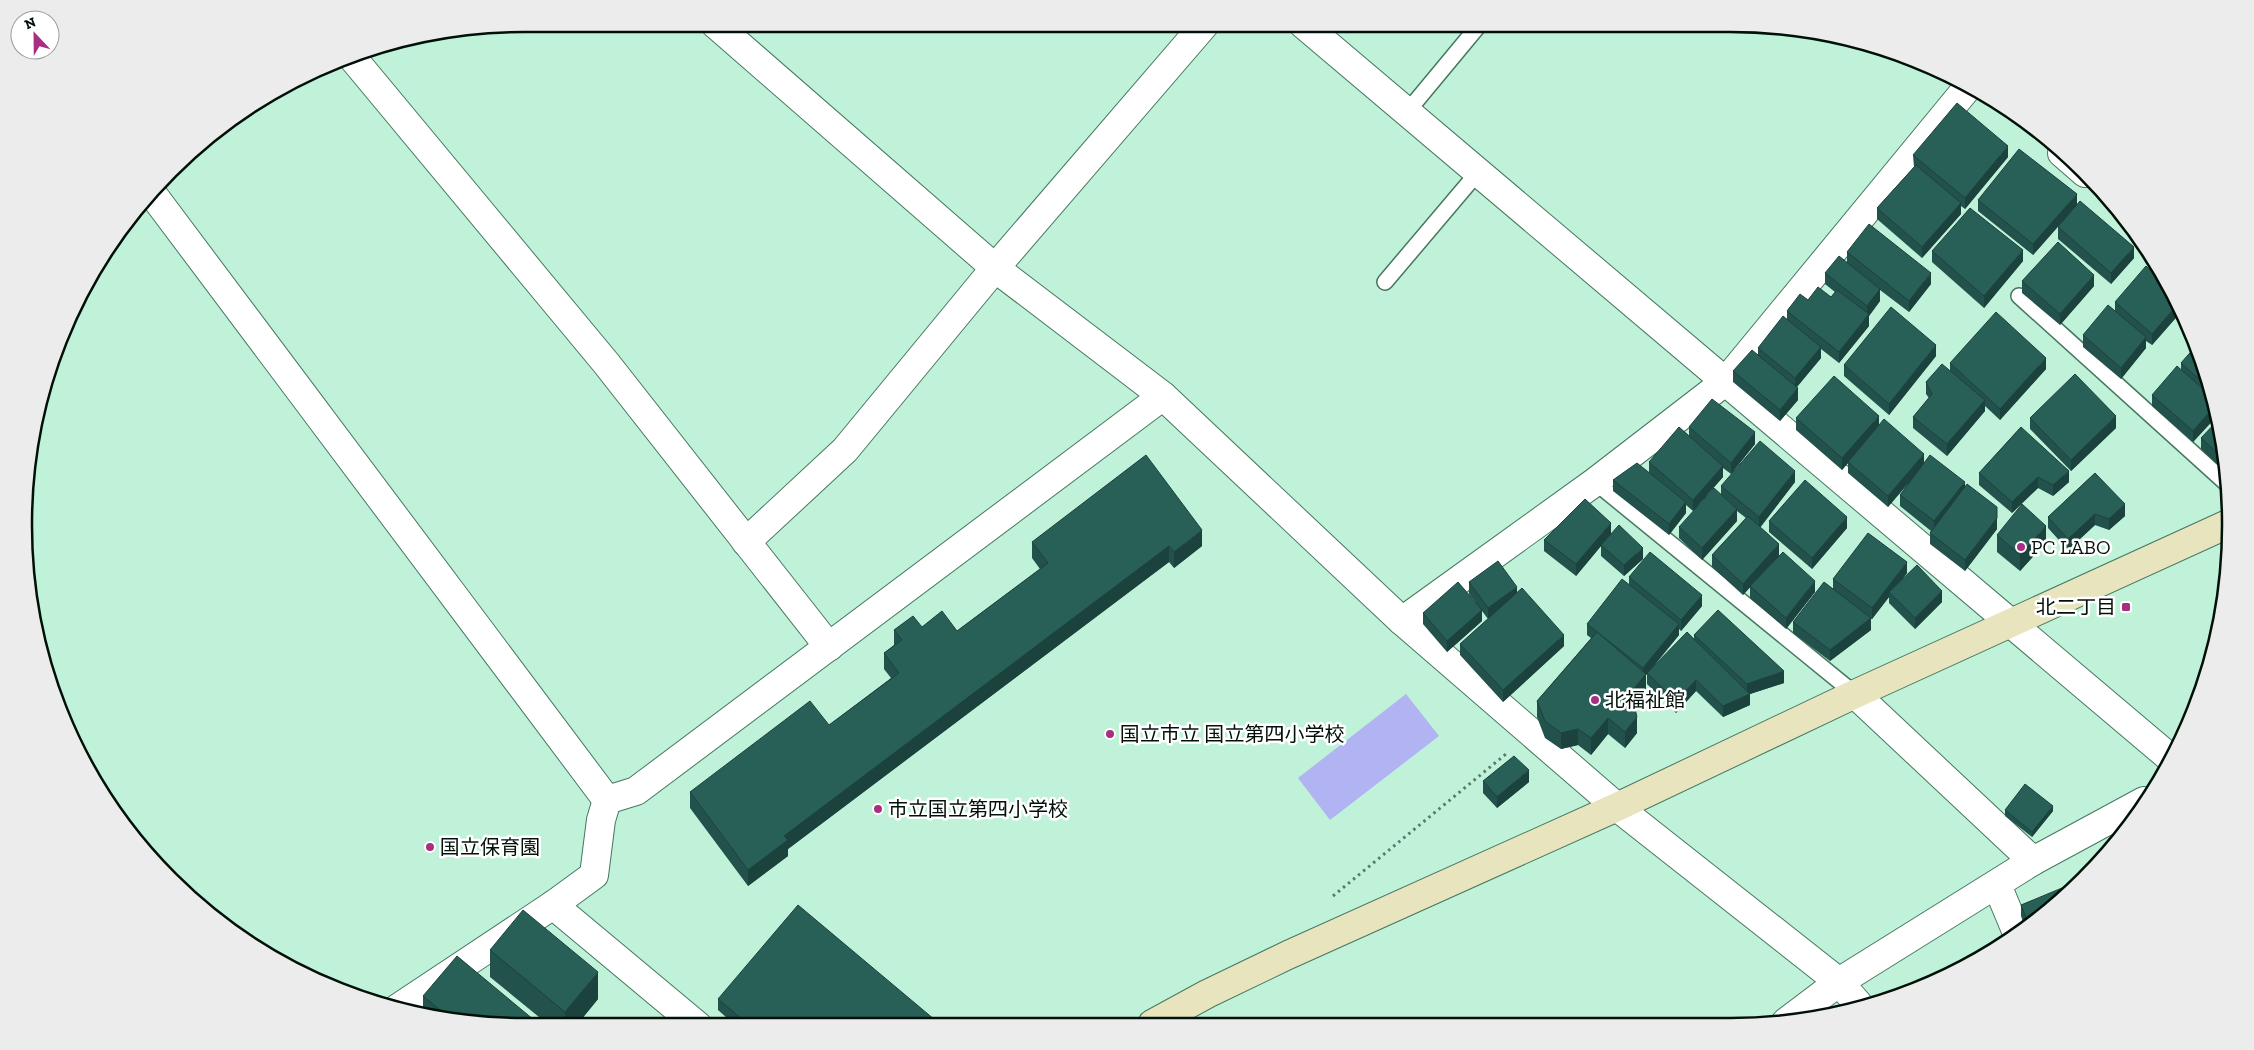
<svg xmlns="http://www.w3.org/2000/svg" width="2254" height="1050" font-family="'Zilla Slab','Noto Sans JP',serif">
  <rect width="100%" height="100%" fill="#bff2d8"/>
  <!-- water -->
  <polygon fill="#b1b3f2" points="1406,694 1439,736 1330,820 1298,778"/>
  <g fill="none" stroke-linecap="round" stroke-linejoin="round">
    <defs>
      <g id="lane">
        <polyline points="1407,112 1480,24"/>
        <polyline points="1385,282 1479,171"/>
        <polyline points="2019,296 2226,483"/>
        <polyline points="1595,482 1855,694"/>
      </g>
      <g id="street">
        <polyline points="715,24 995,268 1163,396 1402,621 1617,807 1839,982 1859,1005"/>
        <polyline points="1303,24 2169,757"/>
        <polyline points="351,56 606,363 829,647"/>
        <polyline points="2062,153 2085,173"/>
        <polyline points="151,192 607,800"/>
        <polyline points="746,542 845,450 995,268 1205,24"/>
        <polyline points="1402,621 1595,482 1726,381 1968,87"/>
        <polyline points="1855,694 2033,861"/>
        <polyline points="1997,885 2017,933"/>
        <polyline points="553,905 698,1026"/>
        <polyline points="398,1008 553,905 594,875 601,820 607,800 636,791 1163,396"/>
        <polyline points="1786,1022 1839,982 2033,861 2144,801"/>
      </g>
      <polyline id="secondary" points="1152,1024 1207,994 1288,955 1617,807 1855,694 2230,523"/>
    </defs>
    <!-- lane casing -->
    <use href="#lane" stroke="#477761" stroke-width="18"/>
    <!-- street casing -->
    <use href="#street" stroke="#477761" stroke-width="30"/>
    <!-- secondary casing -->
    <use href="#secondary" stroke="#477761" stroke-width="30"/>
    <!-- path -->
    <polyline stroke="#5a7a69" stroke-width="3" stroke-dasharray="2.5 4" stroke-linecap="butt" points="1333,896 1506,754"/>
    <!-- lane -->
    <use href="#lane" stroke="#fff" stroke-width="15"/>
    <!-- street -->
    <use href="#street" stroke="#fff" stroke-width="28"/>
    <!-- secondary -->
    <use href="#secondary" stroke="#e8e4be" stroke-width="28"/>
  </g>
  <!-- wall -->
  <g fill="#22524b">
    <polygon points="1913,155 2008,157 1965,209 1961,206 1961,214 1922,258 1877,219 1877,208 1914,167"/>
    <polygon points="1978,200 2077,205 2033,255 1978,211"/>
    <polygon points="2058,227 2134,258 2111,284 2058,239"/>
    <polygon points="1932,251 2023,261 1984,308 1932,262"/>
    <polygon points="1847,252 1931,284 1909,312 1880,290 1880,301 1869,316 1869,326 1839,363 1821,349 1821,358 1797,387 1798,400 1780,421 1733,382 1733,371 1758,354 1758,348 1787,319 1787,311 1831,297 1835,292 1825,284 1825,273 1847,262"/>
    <polygon points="2022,281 2094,286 2060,325 2022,293"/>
    <polygon points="2165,283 2181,312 2152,345 2146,341 2146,348 2121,379 2083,347 2083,335 2115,310 2115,302"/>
    <polygon points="2196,346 2217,416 2193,442 2152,406 2152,395 2181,370 2181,363"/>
    <polygon points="1936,356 1889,415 1844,376 1844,365"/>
    <polygon points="1950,363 2046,369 2000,420 1985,406 1985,411 1947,456 1913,428 1913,417 1929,398 1926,394 1926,382 1950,371"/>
    <polygon points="1796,418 1879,425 1924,462 1965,487 1997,518 1997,529 1965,571 1930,544 1930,533 1931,531 1900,506 1900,495 1909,482 1888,507 1848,473 1848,463 1842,470 1796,430"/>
    <polygon points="2030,418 2116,428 2071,471 2030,429"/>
    <polygon points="1689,427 1755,444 1731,474 1723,468 1723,477 1693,511 1686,505 1686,513 1669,535 1613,491 1613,480 1649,473 1649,462 1689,435"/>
    <polygon points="2021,427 2069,482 2053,496 2038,488 2012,513 1979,485 1979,473"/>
    <polygon points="2221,427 2225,472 2201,449 2201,438"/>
    <polygon points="2095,473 2125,516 2109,530 2095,525 2068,550 2048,528 2048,517"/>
    <polygon points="1795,482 1760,528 1779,556 1756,580 1815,592 1786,629 1750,598 1750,587 1743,595 1712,567 1712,555 1746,518 1737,511 1737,521 1702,560 1679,538 1679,527 1721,494 1721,486"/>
    <polygon points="1769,521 1847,528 1812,569 1769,532"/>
    <polygon points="1611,534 1643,559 1624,576 1601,556 1601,546 1576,576 1544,551 1544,540"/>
    <polygon points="1997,535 2046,542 2020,571 1997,552"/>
    <polygon points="1032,542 1202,546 1174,568 1169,562 788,849 788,856 748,886 690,808 690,792 829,725 891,678 884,669 884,653 894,645 894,630 922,627 957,631 1040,569 1032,558"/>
    <polygon points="1907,573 1903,578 1942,602 1915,629 1889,603 1889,597 1872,619 1871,619 1871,630 1830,661 1793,633 1793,622 1833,590 1833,579"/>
    <polygon points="1629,577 1702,606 1681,631 1679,629 1679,635 1653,667 1694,639 1694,635 1784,683 1750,694 1750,705 1723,717 1696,691 1676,713 1647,684 1647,674 1646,675 1646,691 1634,705 1637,733 1625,748 1608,734 1591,755 1578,745 1561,749 1545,738 1537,717 1537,701 1591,638 1587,635 1587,624 1629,585"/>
    <polygon points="1469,582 1517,593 1564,646 1503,702 1460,655 1460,644 1488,619 1482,611 1482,621 1447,652 1423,624 1423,613 1477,604 1469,594"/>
    <polygon points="1483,781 1529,782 1497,808 1483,793"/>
    <polygon points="2005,810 2053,811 2032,837 2005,816"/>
    <polygon points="2021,905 2034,922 2025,928 2021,916"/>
    <polygon points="490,950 598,999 576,1026 550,1026 490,977"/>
    <polygon points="423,996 534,1026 525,1026 427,1017 423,1016"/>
    <polygon points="718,999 941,1025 736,1026 718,1010"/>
  </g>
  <!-- shaded-wall -->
  <g fill="#1c423d">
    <polygon points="2008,146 2008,157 1965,209 1965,198"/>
    <polygon points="2077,194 2077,205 2033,255 2033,244"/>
    <polygon points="1961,203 1961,214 1922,258 1922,247"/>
    <polygon points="2134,247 2134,258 2111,284 2111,273"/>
    <polygon points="2023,250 2023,261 1984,308 1984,296"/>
    <polygon points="1931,273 1931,284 1909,312 1909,301"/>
    <polygon points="2094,275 2094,286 2060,325 2060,314"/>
    <polygon points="1880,289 1880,301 1869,316 1869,326 1839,363 1839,352 1867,316 1867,306"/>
    <polygon points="2177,305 2181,312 2152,345 2152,334"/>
    <polygon points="2146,337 2146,348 2121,379 2121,368"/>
    <polygon points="1936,345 1936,356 1889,415 1889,404"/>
    <polygon points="1821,347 1821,358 1795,389 1795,378"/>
    <polygon points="2046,358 2046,369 2000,420 2000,409"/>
    <polygon points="1798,388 1798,400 1780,421 1780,410"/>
    <polygon points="1985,400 1985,411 1947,456 1947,444"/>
    <polygon points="2214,407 2217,416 2193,442 2193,431"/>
    <polygon points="1879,416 1879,427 1842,470 1842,458"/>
    <polygon points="2116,416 2116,428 2071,471 2071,460"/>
    <polygon points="1755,432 1755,444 1731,474 1731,463"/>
    <polygon points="1924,454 1924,465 1888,507 1888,496"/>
    <polygon points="1723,466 1723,477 1693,511 1693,500"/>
    <polygon points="1795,471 1795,482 1759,528 1759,517"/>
    <polygon points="2069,471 2069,482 2053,496 2053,485"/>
    <polygon points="2038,477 2038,488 2012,513 2012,502"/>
    <polygon points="1965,482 1965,494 1934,533 1934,521"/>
    <polygon points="1686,502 1686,513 1669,535 1669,524"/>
    <polygon points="2125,504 2125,516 2109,530 2109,519"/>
    <polygon points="1997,507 1997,529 1965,571 1965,560"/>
    <polygon points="1737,509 1737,521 1702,560 1702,548"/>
    <polygon points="2095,514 2095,525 2068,550 2068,539"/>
    <polygon points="1847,517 1847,528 1812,569 1812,558"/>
    <polygon points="1611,523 1611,534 1576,576 1576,564"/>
    <polygon points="2046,526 2046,542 2020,571 2020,555"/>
    <polygon points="1202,530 1202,546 1174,568 1174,552"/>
    <polygon points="1779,544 1779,556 1743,595 1743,584"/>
    <polygon points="1169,546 1169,562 788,849 788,856 748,886 748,870 784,836"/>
    <polygon points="1643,548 1643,559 1624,576 1624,565"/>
    <polygon points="1907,562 1907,573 1891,594 1889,592 1889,597 1872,619 1872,608"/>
    <polygon points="1815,581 1815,592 1786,629 1786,618"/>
    <polygon points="1517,587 1517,598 1488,619 1488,608"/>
    <polygon points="1942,591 1942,602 1915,629 1915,618"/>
    <polygon points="1702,595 1702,606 1681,631 1681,620"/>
    <polygon points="1482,610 1482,621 1447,652 1447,641"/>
    <polygon points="1871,618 1871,630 1830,661 1830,650"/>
    <polygon points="1679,624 1679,635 1646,675 1646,691 1631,708 1631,692 1643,678 1643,668"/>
    <polygon points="1564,635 1564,646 1503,702 1503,690"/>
    <polygon points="1784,671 1784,683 1750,694 1750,705 1723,717 1723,706 1747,695 1747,684"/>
    <polygon points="1696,680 1696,691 1676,713 1676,701"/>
    <polygon points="1637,717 1637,733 1625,748 1625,732"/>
    <polygon points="1608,718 1608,734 1591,755 1591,738"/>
    <polygon points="1578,729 1578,745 1561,749 1561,733"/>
    <polygon points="1529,770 1529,782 1497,808 1497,797"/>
    <polygon points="2053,806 2053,811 2032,837 2032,832"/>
    <polygon points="598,972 598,999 576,1026 565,1026 565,1012"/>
    <polygon points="534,1020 534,1026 529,1026"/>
  </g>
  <!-- building -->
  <g fill="#285f57" stroke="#1c423d">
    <polygon points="1957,103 2008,146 1965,198 1913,155"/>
    <polygon points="2019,149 2077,194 2033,244 1978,200"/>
    <polygon points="1916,165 1961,203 1922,247 1877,208"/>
    <polygon points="2080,201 2134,247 2111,273 2058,227"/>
    <polygon points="1970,208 2023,250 1984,296 1932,251"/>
    <polygon points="1869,224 1931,273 1909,301 1847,252"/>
    <polygon points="2058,242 2094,275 2060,314 2022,281"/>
    <polygon points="1839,256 1880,289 1867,306 1825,273"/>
    <polygon points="2146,266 2165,283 2177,305 2152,334 2115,302"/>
    <polygon points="1818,287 1831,297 1837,290 1869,314 1839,352 1787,311 1800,294 1808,300"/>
    <polygon points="2108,305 2146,337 2121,368 2083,335"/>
    <polygon points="1891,307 1936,345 1889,404 1844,365"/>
    <polygon points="1996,312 2046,358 2000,409 1950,363"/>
    <polygon points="1783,316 1821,347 1795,378 1758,348"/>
    <polygon points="2196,346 2208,387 2181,363"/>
    <polygon points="1752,350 1798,388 1780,410 1733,371"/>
    <polygon points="1942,364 1985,400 1947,444 1913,417 1932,394 1926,382"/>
    <polygon points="2177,366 2211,396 2214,407 2193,431 2152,395"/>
    <polygon points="2075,374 2116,416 2071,460 2030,418"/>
    <polygon points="1834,376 1879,416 1842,458 1796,418"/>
    <polygon points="1712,399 1755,432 1731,463 1689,427"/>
    <polygon points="1884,419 1924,454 1888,496 1848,462"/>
    <polygon points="2218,420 2221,427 2224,459 2201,438"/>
    <polygon points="1679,427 1723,466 1693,500 1649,462"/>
    <polygon points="2021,427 2069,471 2053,485 2038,477 2012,502 1979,473"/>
    <polygon points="1760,441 1795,471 1759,517 1721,486"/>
    <polygon points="1146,455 1202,530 1174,552 1169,546 784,836 788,840 748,870 690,792 810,701 829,725 899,673 884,653 902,640 894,630 913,616 922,627 942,611 957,631 1048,563 1032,542"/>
    <polygon points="1930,455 1965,482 1934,521 1900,495"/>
    <polygon points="1637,463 1686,502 1669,524 1613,480"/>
    <polygon points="2095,473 2125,504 2109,519 2095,514 2068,539 2048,517"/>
    <polygon points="1805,480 1847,517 1812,558 1769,521"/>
    <polygon points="1967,484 1997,507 1997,518 1965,560 1930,533"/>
    <polygon points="1714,488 1737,509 1702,548 1679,527"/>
    <polygon points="1585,499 1611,523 1576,564 1544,540"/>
    <polygon points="2022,504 2046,526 2020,555 1997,535"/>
    <polygon points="1748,516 1779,544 1743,584 1712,555"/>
    <polygon points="1619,525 1643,548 1624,565 1601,545"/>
    <polygon points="1868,533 1907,562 1872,608 1833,579"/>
    <polygon points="1650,552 1702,595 1681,620 1629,577"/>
    <polygon points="1783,552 1815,581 1786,618 1750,586"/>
    <polygon points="1498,561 1517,587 1488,608 1469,582"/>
    <polygon points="1917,565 1942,591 1915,618 1889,592"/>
    <polygon points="1622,579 1679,624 1643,668 1587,624"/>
    <polygon points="1458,582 1482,610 1447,641 1423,613"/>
    <polygon points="1824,582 1871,618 1830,650 1793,622"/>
    <polygon points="1522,588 1564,635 1503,690 1460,644"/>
    <polygon points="1718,610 1784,671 1747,684 1694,635"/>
    <polygon points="1597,632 1646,674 1631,692 1637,717 1625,732 1608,718 1591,738 1578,729 1561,733 1545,721 1537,701"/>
    <polygon points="1687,632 1750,694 1723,706 1696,680 1676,701 1647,673"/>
    <polygon points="1514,756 1529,770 1497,797 1483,781"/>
    <polygon points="2025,784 2053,806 2032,832 2005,810"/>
    <polygon points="2074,883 2034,922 2029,926 2021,905"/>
    <polygon points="798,905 941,1025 749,1025 718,999"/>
    <polygon points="523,910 598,972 565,1012 490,950"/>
    <polygon points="457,956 534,1020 529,1026 451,1019 423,996"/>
  </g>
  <!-- markers -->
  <g fill="#a82e82" stroke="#fff" stroke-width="2">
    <circle cx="2021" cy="547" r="5"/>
    <rect x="2121" y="602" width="10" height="10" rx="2.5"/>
    <circle cx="1595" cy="700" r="5"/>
    <circle cx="1110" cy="734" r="5"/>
    <circle cx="878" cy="809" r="5"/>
    <circle cx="430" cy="847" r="5"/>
  </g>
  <g text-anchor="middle" stroke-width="5" stroke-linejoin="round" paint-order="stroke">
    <!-- poi labels -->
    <g font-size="20" fill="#011008" stroke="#fff" text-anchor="start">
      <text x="2031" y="554">PC LABO</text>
      <text x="2116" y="614" text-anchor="end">北二丁目</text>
      <text x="1605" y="707">北福祉館</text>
      <text x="1120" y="741">国立市立 国立第四小学校</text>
      <text x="888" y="816">市立国立第四小学校</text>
      <text x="440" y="854">国立保育園</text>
    </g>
  </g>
  <!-- crop -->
  <path d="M0 0H2254V1050H0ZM524 32H1730A492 492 0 0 1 2222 524V526A492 492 0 0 1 1730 1018H524A492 492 0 0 1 32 526V524A492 492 0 0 1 524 32Z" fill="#ebeceb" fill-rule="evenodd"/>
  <path fill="none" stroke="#011008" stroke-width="2.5" d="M524 32H1730A492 492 0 0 1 2222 524V526A492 492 0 0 1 1730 1018H524A492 492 0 0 1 32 526V524A492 492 0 0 1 524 32Z"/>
  <!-- north arrow -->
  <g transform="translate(35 35) rotate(338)"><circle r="24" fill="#ffffff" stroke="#999f9c"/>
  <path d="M0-4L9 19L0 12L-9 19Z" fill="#a82e82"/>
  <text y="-8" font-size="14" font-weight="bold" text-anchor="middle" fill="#011008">N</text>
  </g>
</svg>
